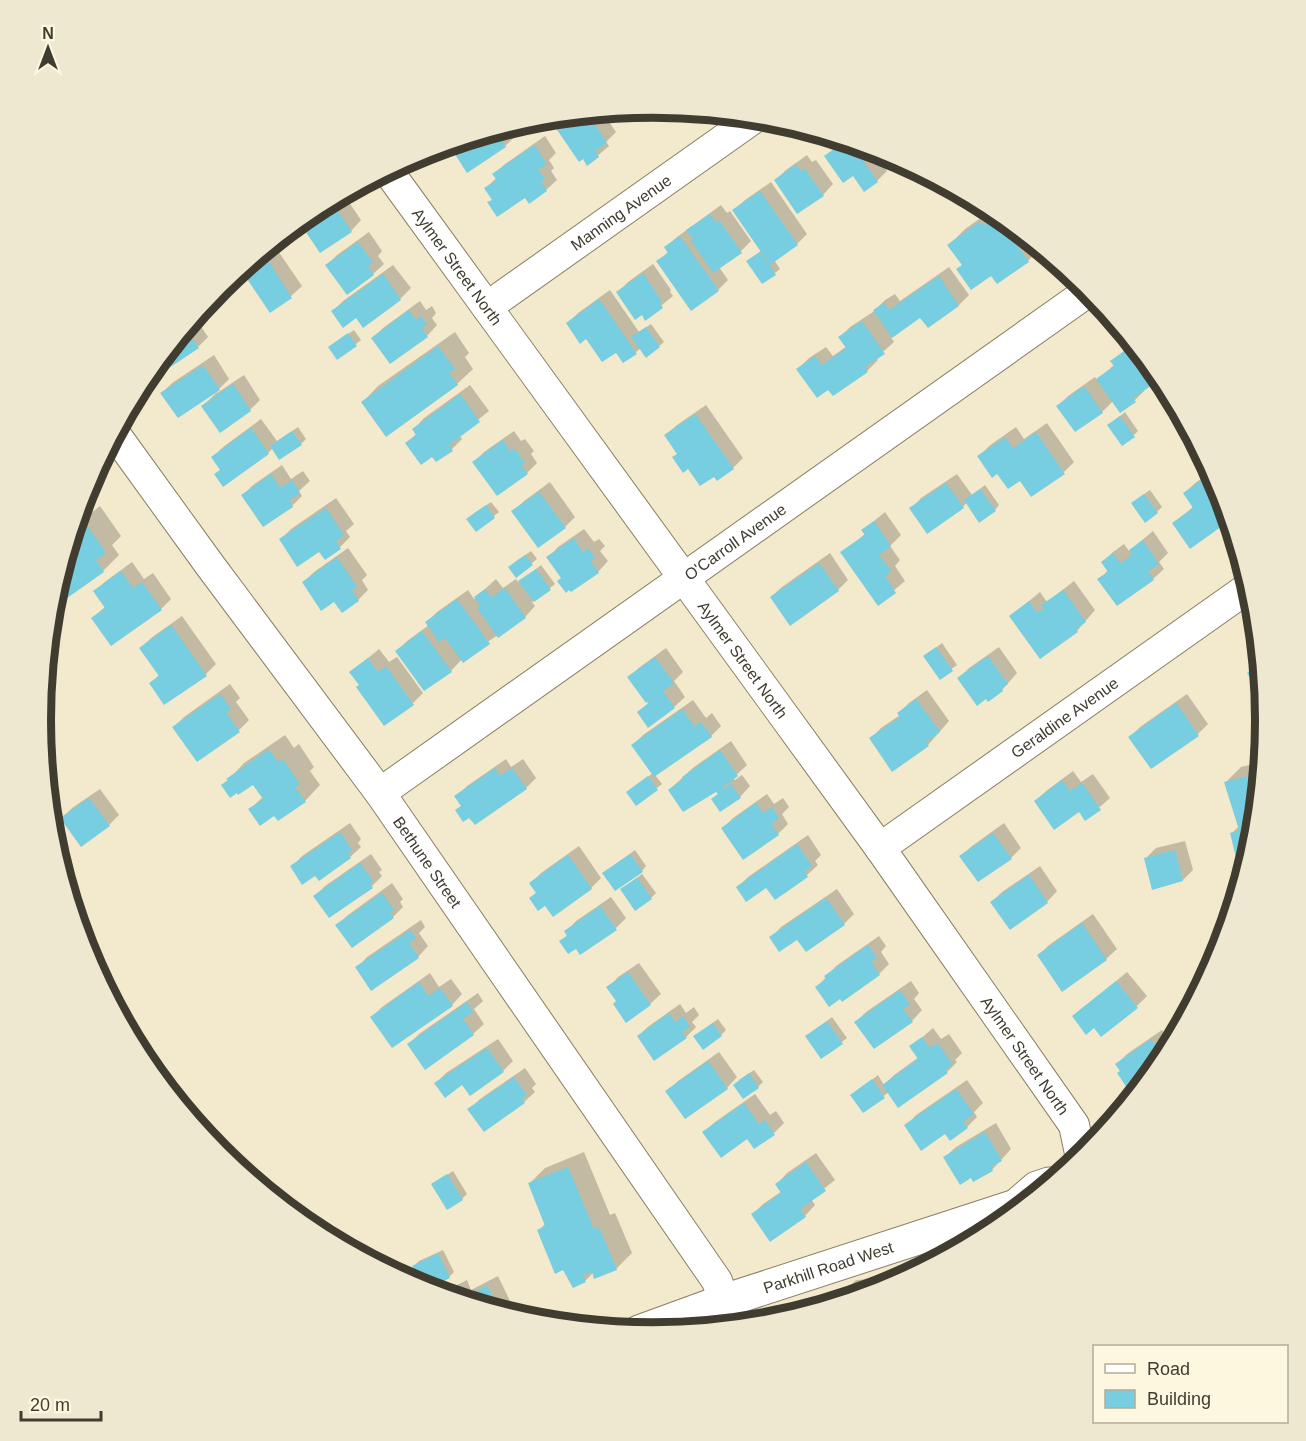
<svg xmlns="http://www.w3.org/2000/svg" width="1306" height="1441" font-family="Arial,sans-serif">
  <rect width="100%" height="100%" fill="#f3e9cc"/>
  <!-- shadow -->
  <g fill="#0003">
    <polygon points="652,108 644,113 641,109"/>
    <polygon points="603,113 616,132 606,142 609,146 588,164 551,118"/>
    <polygon points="510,127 516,136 505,146 468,171 450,145"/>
    <polygon points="545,136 556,153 549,160 554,168 551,171 557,180 546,190 489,203 493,199 486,188 497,177 494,174 505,164"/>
    <polygon points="843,141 873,150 887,171 877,181 853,174 826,156"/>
    <polygon points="884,154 888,155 893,157 889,160"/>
    <polygon points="807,155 812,162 816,160 833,184 823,195 776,180 786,170"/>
    <polygon points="771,182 807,234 797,244 774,260 780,269 775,273 753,257 762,250 734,210 745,200"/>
    <polygon points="344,195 361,220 351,231 301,222 313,211"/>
    <polygon points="721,205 727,213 730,211 751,241 741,251 719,267 728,280 718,290 658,262 669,251 666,247 677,237"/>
    <polygon points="992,210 1039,249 1028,261 992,274 963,264 949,245 965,229"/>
    <polygon points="369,232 382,251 378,256 384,264 373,274 347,293 327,265 337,255"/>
    <polygon points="274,245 302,286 291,296 270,311 243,270 256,258"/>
    <polygon points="653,264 671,290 670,292 673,296 646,318 642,313 618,292 628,282"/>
    <polygon points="393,265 411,288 400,299 363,325 356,316 333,311 343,301"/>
    <polygon points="949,267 969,295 959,305 928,326 921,316 891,337 894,342 876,358 878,360 867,371 833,394 828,388 798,369 809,358 826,347 833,356 847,346 840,337 850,327 873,312 885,300 895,294 900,301"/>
    <polygon points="610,290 639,332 651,324 664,342 659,346 641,348 636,352 616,351 587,337 568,323 578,313"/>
    <polygon points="420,301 426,310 432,306 436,313 432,318 437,325 427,336 373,338 383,328"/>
    <polygon points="189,325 193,330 200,325 208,337 198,347 148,374"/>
    <polygon points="354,330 361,340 338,358 335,343"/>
    <polygon points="455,332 469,353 465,357 473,369 457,384 363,402 378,386"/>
    <polygon points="1132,344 1159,377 1144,388 1145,390 1135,400 1120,411 1113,401 1102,412 1058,406 1068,396 1095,377 1097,380 1114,365 1112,361"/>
    <polygon points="214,355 229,379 216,392 217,393 244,375 260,400 250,410 203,406 216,393 215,391 162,393 172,383"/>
    <polygon points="470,385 489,411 459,435 462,439 452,449 432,455 407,443 417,433 414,429 424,418"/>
    <polygon points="706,405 743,458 733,468 714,475 679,453 666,435 677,425"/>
    <polygon points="1125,412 1138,431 1134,435 1109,425"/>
    <polygon points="261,419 277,441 298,427 306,439 301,444 273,448 268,453 221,469 213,457 223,447"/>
    <polygon points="1047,423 1074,462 1064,472 998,472 979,457 989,446 1016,427 1024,439"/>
    <polygon points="514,431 521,441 525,439 534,451 531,454 537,463 527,473 474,462 484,452"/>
    <polygon points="282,465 291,479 303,471 310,481 299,491 302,496 292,506 243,495 253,485"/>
    <polygon points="1211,472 1219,486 1229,519 1191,546 1174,523 1194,506 1185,493 1195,483"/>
    <polygon points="957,474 972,495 985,485 999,505 995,510 967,502 963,507 911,509 921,498"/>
    <polygon points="550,482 575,517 565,527 513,512 524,501"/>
    <polygon points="1150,490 1162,507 1157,512 1137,499"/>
    <polygon points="336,498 354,524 346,531 350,537 340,547 325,558 320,550 281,539 291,529"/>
    <polygon points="491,502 499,512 476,530 473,514"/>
    <polygon points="83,504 90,514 100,506 121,536 112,545 119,555 103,571 54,605 52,601"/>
    <polygon points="885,512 901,535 890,546 900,560 895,566 905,581 878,604 842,553 866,533 863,530"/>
    <polygon points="584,529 594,542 599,539 605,546 600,551 608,561 598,572 562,577 548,558 558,547"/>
    <polygon points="1153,531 1168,553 1159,562 1164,569 1153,579 1099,580 1108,570 1103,562 1113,552 1124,544 1129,551"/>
    <polygon points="348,548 367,575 362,580 368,590 358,600 335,600 304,582 314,572"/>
    <polygon points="531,551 537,559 516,576 515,562"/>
    <polygon points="830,553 848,580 838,590 771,597 782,587"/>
    <polygon points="132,562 144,579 153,573 171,599 161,609 93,618 106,606 95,591 106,581"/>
    <polygon points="541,565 555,584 532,602 535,606 525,617 462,659 451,671 397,651 407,641 429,625 427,622 437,612 468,590 474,599 496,579 503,588 516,579 519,583"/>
    <polygon points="1074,581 1095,610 1077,631 1011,616 1040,592 1047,602"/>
    <polygon points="182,616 216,664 206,674 151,683 159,675 141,648 151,638"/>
    <polygon points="942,643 957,665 940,677 930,652"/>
    <polygon points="999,647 1017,673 1002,690 959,678 969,668"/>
    <polygon points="666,648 683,672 674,681 685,697 674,707 648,725 639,712 648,703 629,677 640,667"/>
    <polygon points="379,649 389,662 397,657 423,693 413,703 360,685 351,672"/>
    <polygon points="230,684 240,698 236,702 249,720 239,730 197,760 174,727 184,717"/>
    <polygon points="927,690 949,721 928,745 871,738 881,728 900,715 899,713 909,703"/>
    <polygon points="1187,694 1208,724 1198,734 1151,767 1130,737 1140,727"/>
    <polygon points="693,700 706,718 712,713 721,726 711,736 655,775 662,784 636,804 628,792 653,773 633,745 643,735"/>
    <polygon points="285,735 294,748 299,744 314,767 310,771 320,785 305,801 275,814 250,809 263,797 253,783 229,779 244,763"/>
    <polygon points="731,741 747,765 733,778 735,780 742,775 750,786 740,797 713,799 719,793 716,789 669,790 694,767"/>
    <polygon points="506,759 511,767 523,759 536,778 526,788 463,805 456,797 467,786"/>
    <polygon points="1261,762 1254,840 1245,869 1232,833 1239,826 1225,783 1241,767"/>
    <polygon points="1073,771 1081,782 1093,774 1110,798 1086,819 1080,810 1036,801 1046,791"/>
    <polygon points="100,789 119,815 109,825 62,818 72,808"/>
    <polygon points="767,794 774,804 783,798 789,807 782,814 788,824 778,834 723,828 733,818"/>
    <polygon points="350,823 361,839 358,843 361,847 350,857 316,874 292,867 302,856"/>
    <polygon points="1004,823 1021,848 1011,858 961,856 972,846"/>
    <polygon points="808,835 821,855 815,861 818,865 807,875 775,898 767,886 738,887 748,877"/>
    <polygon points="1185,841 1193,870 1183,880 1145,859 1156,848"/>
    <polygon points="579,846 601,878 591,888 545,904 531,898 537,892 531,883 541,873"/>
    <polygon points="635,850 646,866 642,871 609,869"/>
    <polygon points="371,854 382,870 379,872 382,876 372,886 315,896 325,886"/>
    <polygon points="1040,866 1057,891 1047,902 1010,927 992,902 1002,892"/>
    <polygon points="642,874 656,893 651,898 627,885"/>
    <polygon points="392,883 403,899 400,902 403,907 393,917 337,925 348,915"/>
    <polygon points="837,889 854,914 844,924 797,938 771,938 781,927"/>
    <polygon points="611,897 626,918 616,928 576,946 561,942 568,934 566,932 576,921"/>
    <polygon points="1093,914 1117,949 1106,959 1039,955 1049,945"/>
    <polygon points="421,920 425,927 419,933 428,946 418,957 357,968 367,957"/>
    <polygon points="879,936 886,946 881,952 889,964 879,974 817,987 836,966"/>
    <polygon points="639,963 661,994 650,1004 626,1021 617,1001 608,988 618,977"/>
    <polygon points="1127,972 1147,996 1137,1006 1094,1026 1074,1016"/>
    <polygon points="430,973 439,987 451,979 462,994 452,1005 372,1017 382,1007"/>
    <polygon points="911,981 919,993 914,999 922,1010 912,1021 856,1022 866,1012"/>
    <polygon points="478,993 483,1001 474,1009 484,1024 473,1034 425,1068 409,1044 419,1034"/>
    <polygon points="680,1004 686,1013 694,1007 699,1015 692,1022 696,1027 686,1037 638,1036 649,1026"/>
    <polygon points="832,1017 847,1038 822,1057 812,1032"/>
    <polygon points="718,1019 726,1030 721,1035 700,1032"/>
    <polygon points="933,1028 941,1039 949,1034 962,1053 955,1060 957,1062 947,1072 889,1092 863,1111 852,1095 878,1075 884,1085 894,1075 919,1057 911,1047"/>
    <polygon points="1162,1030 1171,1044 1162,1061 1144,1083 1131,1092 1117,1064 1127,1054"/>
    <polygon points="498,1039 513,1061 503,1071 463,1083 436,1083 446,1073"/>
    <polygon points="719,1052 737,1077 727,1088 685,1117 667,1092 678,1081"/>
    <polygon points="525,1068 536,1084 532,1088 535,1092 524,1102 469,1110 480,1099"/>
    <polygon points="754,1070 763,1082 758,1087 739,1080"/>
    <polygon points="967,1080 983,1103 974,1112 977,1117 967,1127 906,1126 916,1115"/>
    <polygon points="755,1094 770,1115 776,1111 784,1123 774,1133 747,1137 704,1132 715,1122"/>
    <polygon points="996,1123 1011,1149 992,1170 974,1180 945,1157 956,1147"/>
    <polygon points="584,1152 610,1215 615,1213 632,1253 616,1269 593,1273 585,1281 564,1268 539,1230 546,1223 529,1184 545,1168"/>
    <polygon points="816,1153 835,1180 811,1199 815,1205 805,1216 770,1240 752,1215 763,1204 782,1191 777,1184 787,1173"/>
    <polygon points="453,1171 467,1194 462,1199 433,1184"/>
    <polygon points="443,1250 454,1272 449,1277 414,1266 419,1261"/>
    <polygon points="953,1251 928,1265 928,1262 938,1252"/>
    <polygon points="498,1276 510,1301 500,1311 447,1295 457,1285 467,1280 471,1290"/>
    <polygon points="887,1278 887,1287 852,1297 851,1285 856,1280"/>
  </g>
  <!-- building -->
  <g fill="#77cee0">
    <polygon points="588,114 607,143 595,151 599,157 587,166 583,159 579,162 549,118"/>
    <polygon points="496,131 506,147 467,173 449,145"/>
    <polygon points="844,142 851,144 878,182 864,192 853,176 843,183 824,156"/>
    <polygon points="534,145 547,164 538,170 545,179 541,182 547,191 529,204 525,198 497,217 487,202 492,200 484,188 497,180 492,174"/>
    <polygon points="796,164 801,171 805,169 824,196 797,214 774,180"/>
    <polygon points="760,191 798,245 770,265 732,210"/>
    <polygon points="331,201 352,232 320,253 299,222"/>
    <polygon points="710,214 716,223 719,220 742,253 713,273 691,241 693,239 686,230"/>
    <polygon points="997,214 1006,221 1002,224 1007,232 1013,228 1026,238 1017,245 1029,262 997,284 991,276 971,290 956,269 962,265 947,245 979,222 982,225"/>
    <polygon points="680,236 719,291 691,311 656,261 668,253 664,247"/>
    <polygon points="358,242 373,262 368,266 374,275 347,295 325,265"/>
    <polygon points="760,252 776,275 762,284 746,261"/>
    <polygon points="264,254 292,298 270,313 241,270"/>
    <polygon points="643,273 662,302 660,303 663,308 645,321 642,315 635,320 616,292"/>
    <polygon points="383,274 401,300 363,328 356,318 343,328 331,311"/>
    <polygon points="939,276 959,306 928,328 920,318 892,338 873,310 884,303 889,310"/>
    <polygon points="599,299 637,354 623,363 616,353 602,362 586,339 580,344 566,323"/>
    <polygon points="409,310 416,320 421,316 427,324 422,328 428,337 390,364 371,338"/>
    <polygon points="862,321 885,354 865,367 868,372 833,396 828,390 817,398 796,369 815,356 822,365 846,348 838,337"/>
    <polygon points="646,327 660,347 646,358 631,337"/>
    <polygon points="348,333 357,346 337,360 328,347"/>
    <polygon points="189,335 199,348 151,380 147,376 180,336 182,339"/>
    <polygon points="438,346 455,369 449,373 458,385 386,437 361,402"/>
    <polygon points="1130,347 1155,383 1133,398 1136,402 1120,413 1096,379 1114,366 1110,361"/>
    <polygon points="203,365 220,390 178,418 160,393"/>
    <polygon points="233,384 251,411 220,433 201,406"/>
    <polygon points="1084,386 1103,413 1075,432 1056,406"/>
    <polygon points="460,394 480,422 449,445 453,451 436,462 432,457 421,465 405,443 416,435 412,429"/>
    <polygon points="695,414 734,469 717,481 714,477 700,486 688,469 683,473 672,457 677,454 664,435"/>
    <polygon points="1120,416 1135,437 1122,446 1107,425"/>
    <polygon points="251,428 269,454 223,487 214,474 220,470 211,457"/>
    <polygon points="292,431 302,445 279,460 270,446"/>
    <polygon points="1036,432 1065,474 1031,497 1020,481 1008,489 997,474 992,478 977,456 1005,437 1013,448"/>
    <polygon points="503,440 510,451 514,448 525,463 521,465 528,474 497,496 472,462"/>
    <polygon points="271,474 280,488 292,480 300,493 289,500 293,507 263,527 241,495"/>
    <polygon points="1206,477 1223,500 1226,509 1218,514 1225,524 1190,549 1172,523 1193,508 1183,493"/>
    <polygon points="946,483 964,508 927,534 909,508"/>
    <polygon points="980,489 996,511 979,523 964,500"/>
    <polygon points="539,492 566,528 538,548 511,511"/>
    <polygon points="1144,494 1158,513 1145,523 1131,503"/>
    <polygon points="486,505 495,518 476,532 466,519"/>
    <polygon points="326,508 344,535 336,541 341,549 325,560 319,552 297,567 279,539"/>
    <polygon points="84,521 106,553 96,560 104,572 53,608 52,601 75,527"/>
    <polygon points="874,521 891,546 879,555 891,571 885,576 896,593 878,606 840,552 865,535 861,530"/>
    <polygon points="574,538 583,552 588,548 595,558 590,561 599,573 571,592 569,590 566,593 557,581 561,578 546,557"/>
    <polygon points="1143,540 1159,564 1148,571 1154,580 1117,606 1097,579 1108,572 1101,562 1113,553 1120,563 1132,555 1129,550"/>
    <polygon points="525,555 533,565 516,578 508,567"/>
    <polygon points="337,557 357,587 352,590 359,601 342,613 334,602 321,611 302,582"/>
    <polygon points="819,563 839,591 790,626 770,597"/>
    <polygon points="536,569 551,590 534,602 518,581"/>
    <polygon points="121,571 133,588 142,582 162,610 111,646 91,618 105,608 93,591"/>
    <polygon points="505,588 526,618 498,638 477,608 480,606 474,597 485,589 492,597"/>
    <polygon points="1063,590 1086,622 1076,629 1078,632 1040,659 1009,616 1029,601 1037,613 1044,608 1041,605"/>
    <polygon points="457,599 490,644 463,663 445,638 439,642 425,622"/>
    <polygon points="171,625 207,676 164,705 149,683 159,676 139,648"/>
    <polygon points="422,631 452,672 424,691 395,651"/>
    <polygon points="936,647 953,671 940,680 923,656"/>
    <polygon points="988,656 1008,684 1002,688 1003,691 988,702 986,699 977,706 957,678"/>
    <polygon points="655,657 674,683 663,691 675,708 648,728 637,712 649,703 648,701 646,703 627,677"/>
    <polygon points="368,658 378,672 386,666 414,705 384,726 356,687 359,685 349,672"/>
    <polygon points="1260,664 1263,697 1247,673"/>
    <polygon points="220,694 231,709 226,712 240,732 197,762 172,727"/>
    <polygon points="916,699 940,732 926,742 929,746 892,772 869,738 900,717 897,713"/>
    <polygon points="1176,703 1199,736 1151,769 1128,737"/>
    <polygon points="682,709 695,727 701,722 712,737 654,777 631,745"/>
    <polygon points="269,749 278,762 283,759 300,784 295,787 306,802 278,821 274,816 260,826 248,809 263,799 253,785 238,795 237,793 230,798 221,785 228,780 226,779"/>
    <polygon points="720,750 738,776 723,787 724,789 731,784 741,798 720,812 711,799 718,794 716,792 683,812 668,790 683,779 682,777"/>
    <polygon points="495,768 500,776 512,768 527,789 475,825 469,818 463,822 455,810 461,806 454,796"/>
    <polygon points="1260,773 1254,840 1244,872 1243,869 1239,870 1230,833 1239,830 1224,782"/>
    <polygon points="648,776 658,790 636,806 626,792"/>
    <polygon points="1062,780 1070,791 1082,783 1101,810 1085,821 1079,812 1054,830 1034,801"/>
    <polygon points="89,798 110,826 81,847 60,818"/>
    <polygon points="756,803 763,813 772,807 779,818 771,824 779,835 743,860 721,828"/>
    <polygon points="340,832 352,850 348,853 351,858 319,881 315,876 302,885 290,866"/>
    <polygon points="993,833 1012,859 978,882 959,856"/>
    <polygon points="797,844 812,866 805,871 808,877 775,900 766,888 746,902 736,887"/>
    <polygon points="1175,850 1183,881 1152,890 1144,858"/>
    <polygon points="630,854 643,872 615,891 602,873"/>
    <polygon points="568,855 592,889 553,917 545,906 538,911 529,898 536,893 529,883"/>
    <polygon points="360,863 373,881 370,883 373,888 329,918 313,896"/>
    <polygon points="1029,875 1048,903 1010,930 990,902"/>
    <polygon points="637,878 652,899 635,911 620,889"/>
    <polygon points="382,893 394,910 390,913 394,918 352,948 335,925"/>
    <polygon points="826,898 845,925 806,952 797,940 779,952 769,937"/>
    <polygon points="600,906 617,930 580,955 576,949 568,954 559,941 567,936 564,931"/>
    <polygon points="1082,923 1107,960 1062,992 1037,955"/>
    <polygon points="410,930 416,938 409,943 419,958 371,991 355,967"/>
    <polygon points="868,945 877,958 871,962 880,975 842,1002 840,999 829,1007 815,987 826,979 824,976"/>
    <polygon points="628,972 651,1005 626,1023 613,1004 616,1001 606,987"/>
    <polygon points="1116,981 1138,1008 1101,1037 1094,1028 1086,1035 1072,1016"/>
    <polygon points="419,982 428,996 440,988 453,1006 392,1048 370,1017"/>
    <polygon points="900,990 910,1005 903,1009 913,1022 874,1049 854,1022"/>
    <polygon points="467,1002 473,1012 463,1019 474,1035 425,1070 407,1044"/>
    <polygon points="669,1013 675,1022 683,1016 690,1027 682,1032 687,1038 654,1061 637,1036"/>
    <polygon points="827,1021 843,1044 821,1059 805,1036"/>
    <polygon points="713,1023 722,1036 703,1050 693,1036"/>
    <polygon points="922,1037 930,1048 938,1043 953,1065 945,1070 948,1073 898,1108 882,1085 918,1059 909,1046"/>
    <polygon points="1151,1039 1164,1058 1141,1086 1131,1094 1117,1073 1120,1071 1115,1064"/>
    <polygon points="487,1048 504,1072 470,1096 462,1085 445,1098 434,1083"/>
    <polygon points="708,1061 728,1089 685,1119 665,1091"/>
    <polygon points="749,1073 759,1088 743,1099 733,1085"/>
    <polygon points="514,1077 527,1095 522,1098 525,1103 484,1132 467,1109"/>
    <polygon points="872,1079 885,1098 863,1113 850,1095"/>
    <polygon points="956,1089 974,1114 963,1122 968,1128 950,1141 945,1134 921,1151 904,1125"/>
    <polygon points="744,1103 759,1124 765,1120 775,1135 754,1149 747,1139 721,1158 702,1132"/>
    <polygon points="985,1132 1002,1161 991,1167 993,1171 973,1182 971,1178 960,1185 943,1157"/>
    <polygon points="806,1162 826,1191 800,1209 806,1217 770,1242 751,1214 781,1193 775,1184"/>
    <polygon points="568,1167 594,1229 599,1227 617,1270 594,1279 592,1272 583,1275 586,1282 573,1288 563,1270 555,1274 537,1230 545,1226 528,1183"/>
    <polygon points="447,1174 463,1200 447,1210 431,1184"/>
    <polygon points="438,1253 450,1278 427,1289 423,1288 412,1266"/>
    <polygon points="883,1282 883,1288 850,1298 850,1285"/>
    <polygon points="487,1285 500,1311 446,1295 456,1289 461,1299"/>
  </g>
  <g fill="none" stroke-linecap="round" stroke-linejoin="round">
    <defs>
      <g id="minor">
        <path id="s1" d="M388 171 880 848 1074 1125 1081 1158"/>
        <path id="s2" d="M487 307 754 118"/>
        <path id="s3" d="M115 434 209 564 380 793 717 1281 724 1301"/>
        <path id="s4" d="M380 793 1089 291"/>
        <path id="s5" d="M880 848 1249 587"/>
      </g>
      <g id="major">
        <path id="s6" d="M639 1332 724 1301 1016 1206 1037 1188 1049 1184"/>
      </g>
    </defs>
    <!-- minor casing -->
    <use href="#minor" stroke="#877f64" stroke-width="32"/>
    <!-- major casing -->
    <use href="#major" stroke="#877f64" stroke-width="35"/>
    <!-- minor -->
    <use href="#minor" stroke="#fff" stroke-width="30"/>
    <!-- major -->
    <use href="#major" stroke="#fff" stroke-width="33"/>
  </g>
  <g text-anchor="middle" stroke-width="4.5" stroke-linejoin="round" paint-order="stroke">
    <!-- street labels -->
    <g font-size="16" fill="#403c30" stroke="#fef7df">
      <text dy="6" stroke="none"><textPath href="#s2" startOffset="164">Manning Avenue</textPath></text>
      <text dy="6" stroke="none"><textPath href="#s1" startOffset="118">Aylmer Street North</textPath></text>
      <text dy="6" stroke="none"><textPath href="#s4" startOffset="435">O'Carroll Avenue</textPath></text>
      <text dy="6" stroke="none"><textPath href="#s1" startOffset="604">Aylmer Street North</textPath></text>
      <text dy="6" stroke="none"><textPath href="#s5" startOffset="226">Geraldine Avenue</textPath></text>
      <text dy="6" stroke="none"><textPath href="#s3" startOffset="530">Bethune Street</textPath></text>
      <text dy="6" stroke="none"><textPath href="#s1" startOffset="1090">Aylmer Street North</textPath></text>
      <text dy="6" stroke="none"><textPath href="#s6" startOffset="200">Parkhill Road West</textPath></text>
    </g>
  </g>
  <!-- crop -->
  <path d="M0 0H1306V1441H0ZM51 720a602 602 0 1 1 1204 0a602 602 0 1 1-1204 0Z" fill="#efe8d1" fill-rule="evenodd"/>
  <path fill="none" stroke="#403c30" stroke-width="8" d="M51 720a602 602 0 1 1 1204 0a602 602 0 1 1-1204 0Z"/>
  <!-- legend -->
  <rect x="1093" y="1345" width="195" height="78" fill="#fef7df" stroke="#b2ac99" stroke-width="1.5"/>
  <rect x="1105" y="1364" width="30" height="9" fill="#ffffff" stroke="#b2ac99" stroke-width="1.5"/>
  <text x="1147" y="1375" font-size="18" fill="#403c30">Road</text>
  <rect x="1105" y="1390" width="30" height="18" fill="#77cee0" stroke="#b2ac99" stroke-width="1.5"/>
  <text x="1147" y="1405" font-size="18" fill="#403c30">Building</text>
  <!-- north arrow -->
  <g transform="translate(48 48)" stroke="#fef7df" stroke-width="4.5" paint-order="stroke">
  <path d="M0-4.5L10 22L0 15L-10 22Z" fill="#403c30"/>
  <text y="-9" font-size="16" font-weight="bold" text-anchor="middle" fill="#403c30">N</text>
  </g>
  <!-- scale -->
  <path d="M21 1411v9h80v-9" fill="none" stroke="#403c30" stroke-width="3"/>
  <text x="30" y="1411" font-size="18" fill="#403c30" stroke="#fef7df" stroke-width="4.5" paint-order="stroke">20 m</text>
</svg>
